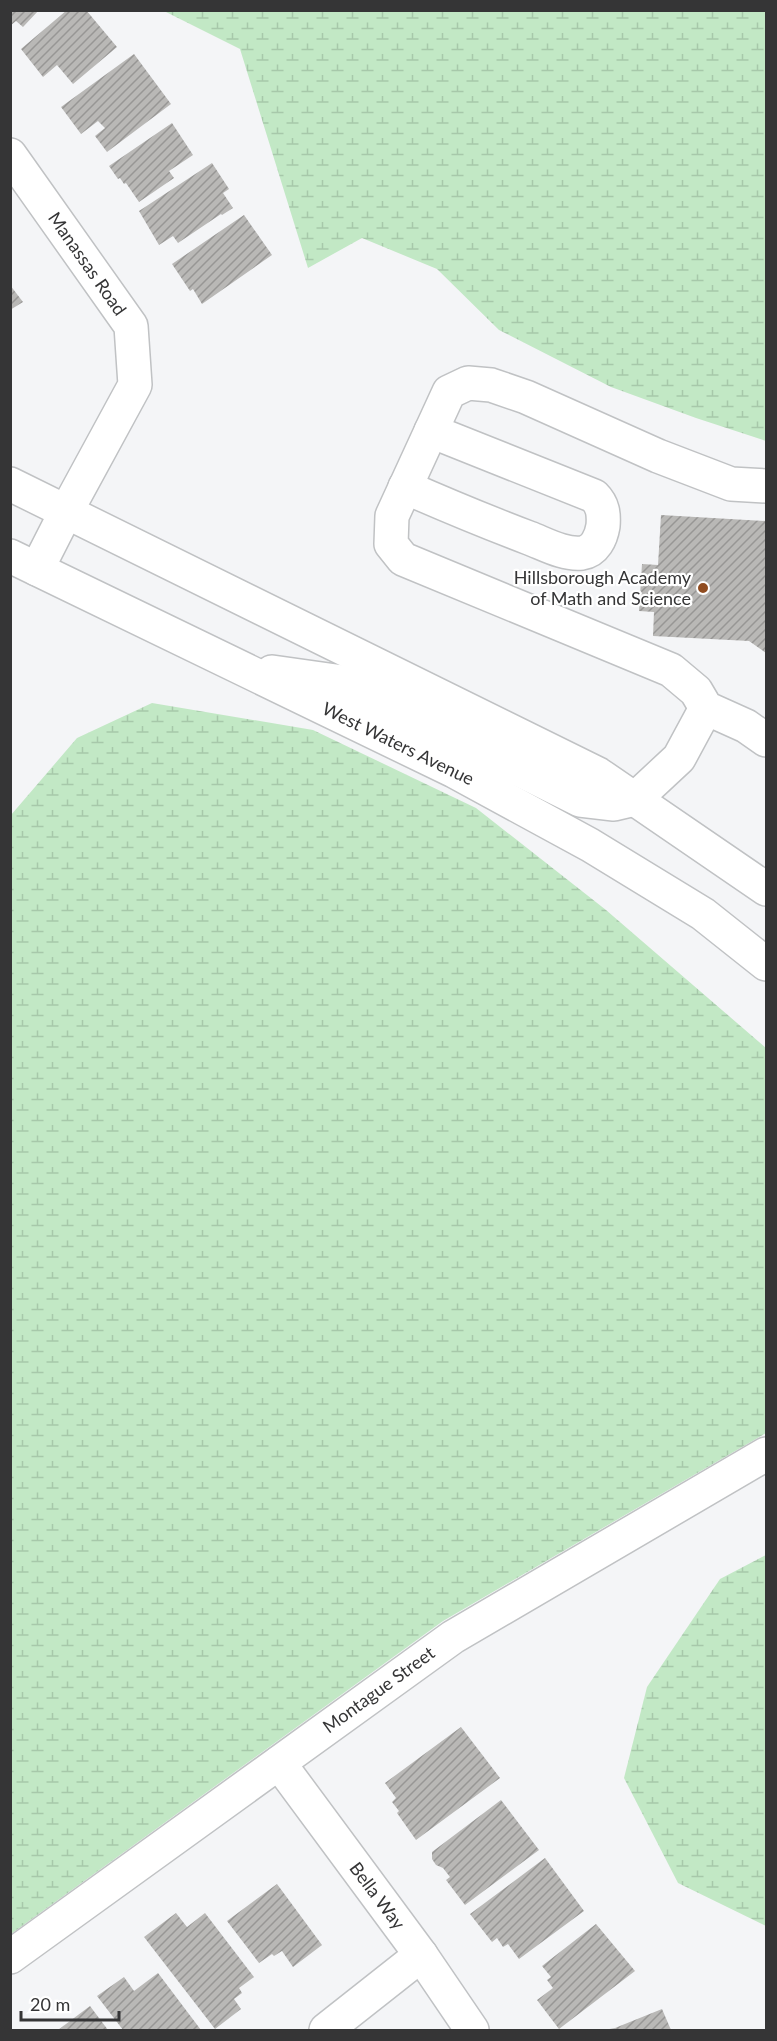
<svg xmlns="http://www.w3.org/2000/svg" width="777" height="2041" font-family="Lato,sans-serif">
  <defs>
    <pattern id="wetland-marsh" width="20" height="14" patternUnits="userSpaceOnUse" patternTransform="scale(1.5)"><rect width="20" height="14" fill="#c2e8c5"/><path d="M1 5h8M5 5V1M11 12h8M15 12V8" fill="none" stroke="#a7c8aa"/></pattern>
    <pattern id="building-hatch" width="6" height="6" patternUnits="userSpaceOnUse" patternTransform="scale(1.5)"><rect width="6" height="6" fill="#b9b8b6"/><path d="M-1 1l2-2M0 6l6-6M5 7l2-2" fill="none" stroke="#979695"/></pattern>
  </defs>
  <rect width="100%" height="100%" fill="#f4f5f7"/>
  <!-- wetland -->
  <g fill="url(#wetland-marsh)">
    <polygon points="164,11 766,11 766,441 696,418 611,387 499,330 437,269 362,238 308,268 240,49"/>
    <polygon points="152,703 313,730 476,808 606,910 766,1048 766,1433 443,1621 11,1934 11,815 77,738"/>
    <polygon points="766,1555 766,1926 678,1883 624,1778 647,1687 720,1579"/>
  </g>
  <!-- building -->
  <g fill="url(#building-hatch)">
    <polygon points="10,10 39,10 23,27 16,21 10,26"/>
    <polygon points="67,10 86,10 117,47 73,84 57,65 43,77 21,49"/>
    <polygon points="134,54 171,104 107,152 95,136 105,128 98,121 81,134 61,107"/>
    <polygon points="172,123 193,155 169,171 174,178 139,202 126,183 124,184 120,178 118,179 109,166"/>
    <polygon points="212,163 229,189 223,193 233,208 222,215 221,214 178,243 173,236 159,245 139,211"/>
    <polygon points="244,215 272,255 202,304 193,289 190,291 172,264"/>
    <polygon points="10,285 23,302 10,310"/>
    <polygon points="661,515 766,521 766,653 749,641 653,636 654,612 639,611 642,564 658,565"/>
    <polygon points="461,1727 500,1778 416,1840 397,1813 399,1811 392,1802 396,1798 385,1783"/>
    <polygon points="501,1800 539,1850 465,1905 446,1880 450,1877 443,1868 436,1865 432,1859 432,1852"/>
    <polygon points="545,1858 584,1911 519,1959 508,1944 503,1947 497,1938 492,1942 470,1914"/>
    <polygon points="277,1884 322,1945 293,1967 282,1951 274,1956 272,1954 259,1963 227,1921"/>
    <polygon points="176,1913 187,1927 205,1913 254,1977 239,1988 242,1993 234,1999 241,2009 215,2029 144,1937"/>
    <polygon points="596,1924 635,1971 559,2029 537,2000 553,1988 547,1980 551,1977 542,1966"/>
    <polygon points="158,1973 201,2030 123,2030 97,1996 124,1977 134,1991"/>
    <polygon points="90,2006 108,2030 58,2030"/>
    <polygon points="662,2009 671,2030 604,2030 615,2028"/>
  </g>
  <g fill="none" stroke-linecap="round" stroke-linejoin="round">
    <defs>
      <g id="minor">
        <polyline points="10,155 131,326 135,385 67,510 37,569"/>
        <polyline points="10,484 598,774 766,889"/>
        <polyline points="766,486 731,484 658,456 526,397 491,385 468,383 449,392 392,516 391,544 403,559 671,670 696,691 706,708 746,726 766,740"/>
        <path d="M405 487C446 505 487 522 529 538 545 544 564 555 582 553 595 551 601 538 603 526 604 514 603 505 594 496L431 431"/>
        <polyline points="10,556 454,771 590,845 703,914 766,964"/>
        <polyline points="272,672 343,682 580,800 614,804 635,799 679,758 706,708"/>
        <polyline points="279,1763 421,1955 472,2030"/>
        <polyline points="10,1957 453,1637 766,1454"/>
        <polyline points="326,2030 421,1955"/>
      </g>
    </defs>
    <!-- minor casing -->
    <use href="#minor" stroke="#c0c2c4" stroke-width="36"/>
    <!-- minor -->
    <use href="#minor" stroke="#fff" stroke-width="33"/>
  </g>
  <!-- markers -->
  <circle fill="#904c20" stroke="#fff" stroke-width="2" cx="703" cy="588" r="6"/>
  <g text-anchor="middle" stroke-width="4.5" stroke-linejoin="round" paint-order="stroke">
    <!-- street labels -->
    <g font-size="18" fill="#353536" stroke="#fff">
      <text transform="translate(87 264) rotate(55)" y="6">Manassas Road</text>
      <text transform="translate(398 744) rotate(26)" y="6">West Waters Avenue</text>
      <text transform="translate(379 1690) rotate(-36)" y="6">Montague Street</text>
      <text transform="translate(377 1896) rotate(53)" y="6">Bella Way</text>
    </g>
    <!-- poi labels -->
    <g font-size="18" fill="#353536" stroke="#fff" text-anchor="end">
      <text x="691" y="584">Hillsborough Academy<tspan x="691" dy="21">of Math and Science</tspan></text>
    </g>
  </g>
  <!-- border -->
  <rect width="777" height="2041" fill="none" stroke="#353536" stroke-width="24"/>
  <!-- scale -->
  <path d="M21 2011v9h98v-9" fill="none" stroke="#353536" stroke-width="3"/>
  <text x="30" y="2011" font-size="18" fill="#353536" stroke="#ffffff" stroke-width="4.5" paint-order="stroke">20 m</text>
</svg>
